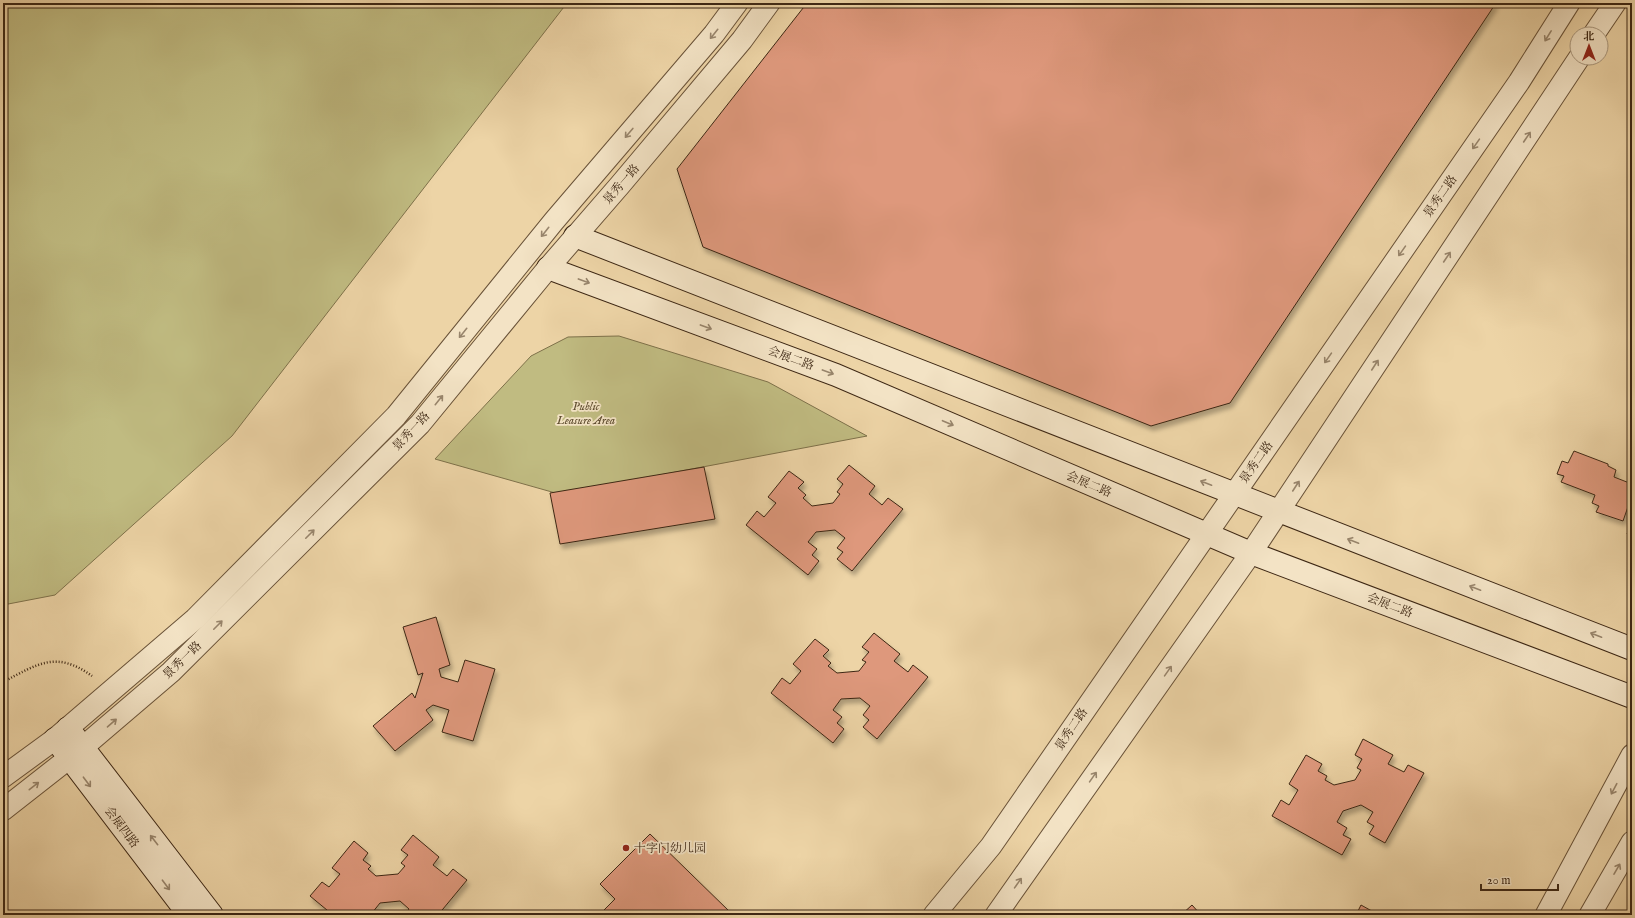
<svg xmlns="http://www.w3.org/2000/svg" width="1635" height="918" font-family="'IM FELL English','Noto Serif SC',serif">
  <defs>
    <filter id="shadow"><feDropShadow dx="2.5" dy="4.5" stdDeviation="2" flood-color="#0004"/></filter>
  </defs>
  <rect width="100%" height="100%" fill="#edd4a6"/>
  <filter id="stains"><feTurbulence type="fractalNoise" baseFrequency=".005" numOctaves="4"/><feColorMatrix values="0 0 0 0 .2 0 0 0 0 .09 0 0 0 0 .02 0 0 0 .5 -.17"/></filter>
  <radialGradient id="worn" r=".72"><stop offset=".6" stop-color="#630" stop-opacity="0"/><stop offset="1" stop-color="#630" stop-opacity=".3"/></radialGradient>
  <!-- green -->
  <g fill="#c0bb81" stroke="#7e714a">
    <polygon points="3,3 567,3 232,436 55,595 3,605"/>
    <polygon points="619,336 768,382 867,436 559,494 435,459 531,356 568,337"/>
  </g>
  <!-- building -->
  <g fill="#de987b" stroke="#3d2714" filter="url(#shadow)">
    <polygon points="807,3 1496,3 1230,403 1151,426 703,247 677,169"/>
    <polygon points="1574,451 1608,464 1608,466 1616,470 1614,477 1632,484 1632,502 1630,501 1623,521 1596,512 1599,506 1592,503 1595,495 1561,482 1564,476 1557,474 1562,461 1568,463"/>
    <polygon points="849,465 875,486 869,494 882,505 888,498 903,509 852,571 837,559 843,552 837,548 845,538 835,530 816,532 808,542 817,549 812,555 819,561 808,575 746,525 757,511 764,517 776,503 768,497 789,471 804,482 798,488 806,495 803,498 812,506 833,503 840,494 837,492 843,484 837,479"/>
    <polygon points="704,467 715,519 560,544 550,493"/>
    <polygon points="1632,531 1632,544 1627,533"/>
    <polygon points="436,617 450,665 439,669 441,677 458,682 465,660 495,669 473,741 442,732 449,710 433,705 426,710 433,720 395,751 373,726 412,693 415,698 423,673 418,675 403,627"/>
    <polygon points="874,633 900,654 894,661 908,672 913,665 928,677 877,739 863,727 869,720 863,715 870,706 860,698 841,699 833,710 842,717 837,723 844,729 833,743 771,693 782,678 790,684 801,671 793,664 815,639 829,650 823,656 831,663 828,666 837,673 859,671 866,662 862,660 869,652 862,647"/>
    <polygon points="1363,739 1393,755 1388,764 1404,772 1408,765 1424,773 1385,843 1369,834 1374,826 1367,822 1373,812 1361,805 1343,811 1337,822 1347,828 1343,835 1351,839 1342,855 1272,816 1281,800 1289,805 1298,790 1289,784 1306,755 1322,764 1318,771 1327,776 1325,780 1334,785 1355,780 1361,770 1357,768 1362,759 1355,755"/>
    <polygon points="650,834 730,912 727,915 599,915 615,899 600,884"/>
    <polygon points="413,835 439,857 433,865 447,876 453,869 467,880 438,915 405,915 409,909 400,901 380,903 372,913 375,915 333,915 310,896 322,882 329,887 340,874 332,868 354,841 368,853 363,860 371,866 368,869 376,876 398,874 405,866 401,863 408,855 401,850"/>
    <polygon points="1192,905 1201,915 1181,915"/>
    <polygon points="1361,905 1379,915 1356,915"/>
  </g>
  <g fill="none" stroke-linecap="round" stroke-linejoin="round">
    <defs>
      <g id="minor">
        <polyline points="1594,34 1615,3"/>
        <polyline points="3,777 55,739 195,619 396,416 554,221 714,34 737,3"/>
        <polyline points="3,810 82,748 171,672 420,424 548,268 620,185 742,40 769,3"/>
        <polyline points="934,915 991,846 1519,82 1569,3"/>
        <polyline points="996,915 1251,553 1579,58"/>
        <polyline points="1546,915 1632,755"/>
        <polyline points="1590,915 1632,842"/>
      </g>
      <g id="secondary">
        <polyline points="575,236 1632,649"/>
        <polyline points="548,268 836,375 1251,553 1632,697"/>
        <polyline points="68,728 212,915"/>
        <polyline points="55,739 189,915"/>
      </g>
    </defs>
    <!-- minor casing -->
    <use href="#minor" stroke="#695238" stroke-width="23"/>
    <!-- secondary casing -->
    <use href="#secondary" stroke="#3d2714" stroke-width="24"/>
    <!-- path -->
    <path stroke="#3d2714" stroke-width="2.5" stroke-dasharray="1 2" stroke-linecap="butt" d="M3 682C38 664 56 650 92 676"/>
    <!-- minor -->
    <use href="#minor" stroke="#f3e3c5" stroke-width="21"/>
    <!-- secondary -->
    <use href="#secondary" stroke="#f3e3c5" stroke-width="22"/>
  </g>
  <!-- one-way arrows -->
  <defs><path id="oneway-shaft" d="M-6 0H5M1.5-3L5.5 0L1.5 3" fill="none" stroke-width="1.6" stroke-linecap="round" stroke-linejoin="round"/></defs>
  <g stroke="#98856c">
    <use href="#oneway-shaft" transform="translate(714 34) rotate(129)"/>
    <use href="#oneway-shaft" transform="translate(1548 36) rotate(122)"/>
    <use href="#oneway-shaft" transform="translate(629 133) rotate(130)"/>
    <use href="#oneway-shaft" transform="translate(1527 137) rotate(-56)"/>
    <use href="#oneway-shaft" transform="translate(1476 144) rotate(125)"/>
    <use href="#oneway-shaft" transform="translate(545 232) rotate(129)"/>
    <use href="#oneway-shaft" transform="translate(1402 251) rotate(125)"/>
    <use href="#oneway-shaft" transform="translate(1447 257) rotate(-56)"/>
    <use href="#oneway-shaft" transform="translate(584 281) rotate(20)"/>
    <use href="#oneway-shaft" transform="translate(706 327) rotate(20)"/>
    <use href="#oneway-shaft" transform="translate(463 333) rotate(129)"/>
    <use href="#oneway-shaft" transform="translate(1328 358) rotate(125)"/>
    <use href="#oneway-shaft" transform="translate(1375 365) rotate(-57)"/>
    <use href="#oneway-shaft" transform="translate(828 372) rotate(20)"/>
    <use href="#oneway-shaft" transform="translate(439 400) rotate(-51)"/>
    <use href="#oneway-shaft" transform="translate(948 423) rotate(23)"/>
    <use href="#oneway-shaft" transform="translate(1206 483) rotate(-159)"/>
    <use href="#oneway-shaft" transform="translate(1296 486) rotate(-57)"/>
    <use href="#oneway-shaft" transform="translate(310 534) rotate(-45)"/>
    <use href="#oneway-shaft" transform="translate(1353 541) rotate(-159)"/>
    <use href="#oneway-shaft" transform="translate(1475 588) rotate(-159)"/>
    <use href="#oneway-shaft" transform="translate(218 625) rotate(-45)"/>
    <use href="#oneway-shaft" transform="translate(1596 635) rotate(-159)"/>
    <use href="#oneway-shaft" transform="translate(1168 671) rotate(-55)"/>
    <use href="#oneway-shaft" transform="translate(112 723) rotate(-41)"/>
    <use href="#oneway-shaft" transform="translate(1093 777) rotate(-55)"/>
    <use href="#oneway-shaft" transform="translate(87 782) rotate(53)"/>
    <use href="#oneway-shaft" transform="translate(34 786) rotate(-38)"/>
    <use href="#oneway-shaft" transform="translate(1614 789) rotate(118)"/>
    <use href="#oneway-shaft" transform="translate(154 840) rotate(-128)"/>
    <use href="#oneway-shaft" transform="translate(1617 869) rotate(-60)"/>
    <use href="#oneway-shaft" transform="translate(1018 883) rotate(-55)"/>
    <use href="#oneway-shaft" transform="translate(166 885) rotate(53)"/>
  </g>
  <!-- markers -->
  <circle fill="#8f2418" stroke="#f3e3c5" stroke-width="1.5" cx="626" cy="848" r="4"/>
  <g text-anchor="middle" stroke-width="3.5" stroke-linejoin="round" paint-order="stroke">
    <!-- street labels -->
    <g font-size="12" fill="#3d2714" stroke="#f3e3c5">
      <text transform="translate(621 184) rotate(-49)" y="4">景秀一路</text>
      <text transform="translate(1440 196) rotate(-55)" y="4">景秀二路</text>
      <text transform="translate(791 358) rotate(20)" y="4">会展二路</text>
      <text transform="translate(411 431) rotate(-47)" y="4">景秀一路</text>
      <text transform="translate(1256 462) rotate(-55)" y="4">景秀二路</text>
      <text transform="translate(1089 484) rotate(23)" y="4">会展二路</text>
      <text transform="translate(1390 605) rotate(21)" y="4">会展二路</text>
      <text transform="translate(182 660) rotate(-44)" y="4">景秀一路</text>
      <text transform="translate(1071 729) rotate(-56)" y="4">景秀二路</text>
      <text transform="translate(122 827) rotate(53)" y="4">会展四路</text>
    </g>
    <!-- park labels -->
    <g font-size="12" font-style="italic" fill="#5e4c2f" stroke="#f3e3c5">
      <text x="586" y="410">Public<tspan x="586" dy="14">Leasure Area</tspan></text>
    </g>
    <!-- poi labels -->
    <g font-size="12" fill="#3d2714" stroke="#f3e3c5" text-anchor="start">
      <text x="634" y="852">十字门幼儿园</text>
    </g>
  </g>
  <!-- margin -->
  <rect width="1635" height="918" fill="none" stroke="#edd4a6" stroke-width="16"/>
  <rect x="4" y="4" width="1627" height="910" fill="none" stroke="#3d2714" stroke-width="2"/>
  <rect x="8" y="8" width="1619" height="902" fill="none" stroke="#3d2714"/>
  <!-- north arrow -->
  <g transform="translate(1589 46)"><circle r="19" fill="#f3e3c5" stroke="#aa987e"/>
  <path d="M0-3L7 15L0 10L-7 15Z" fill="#8f2418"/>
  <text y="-6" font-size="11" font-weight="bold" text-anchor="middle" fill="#3d2714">北</text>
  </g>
  <!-- scale -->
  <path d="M1481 884v6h77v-6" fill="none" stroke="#3d2714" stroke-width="2"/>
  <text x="1487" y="884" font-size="12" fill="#3d2714" stroke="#f3e3c5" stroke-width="3" paint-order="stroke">20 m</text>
  <rect width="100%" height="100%" filter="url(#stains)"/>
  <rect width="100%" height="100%" fill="url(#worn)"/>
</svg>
